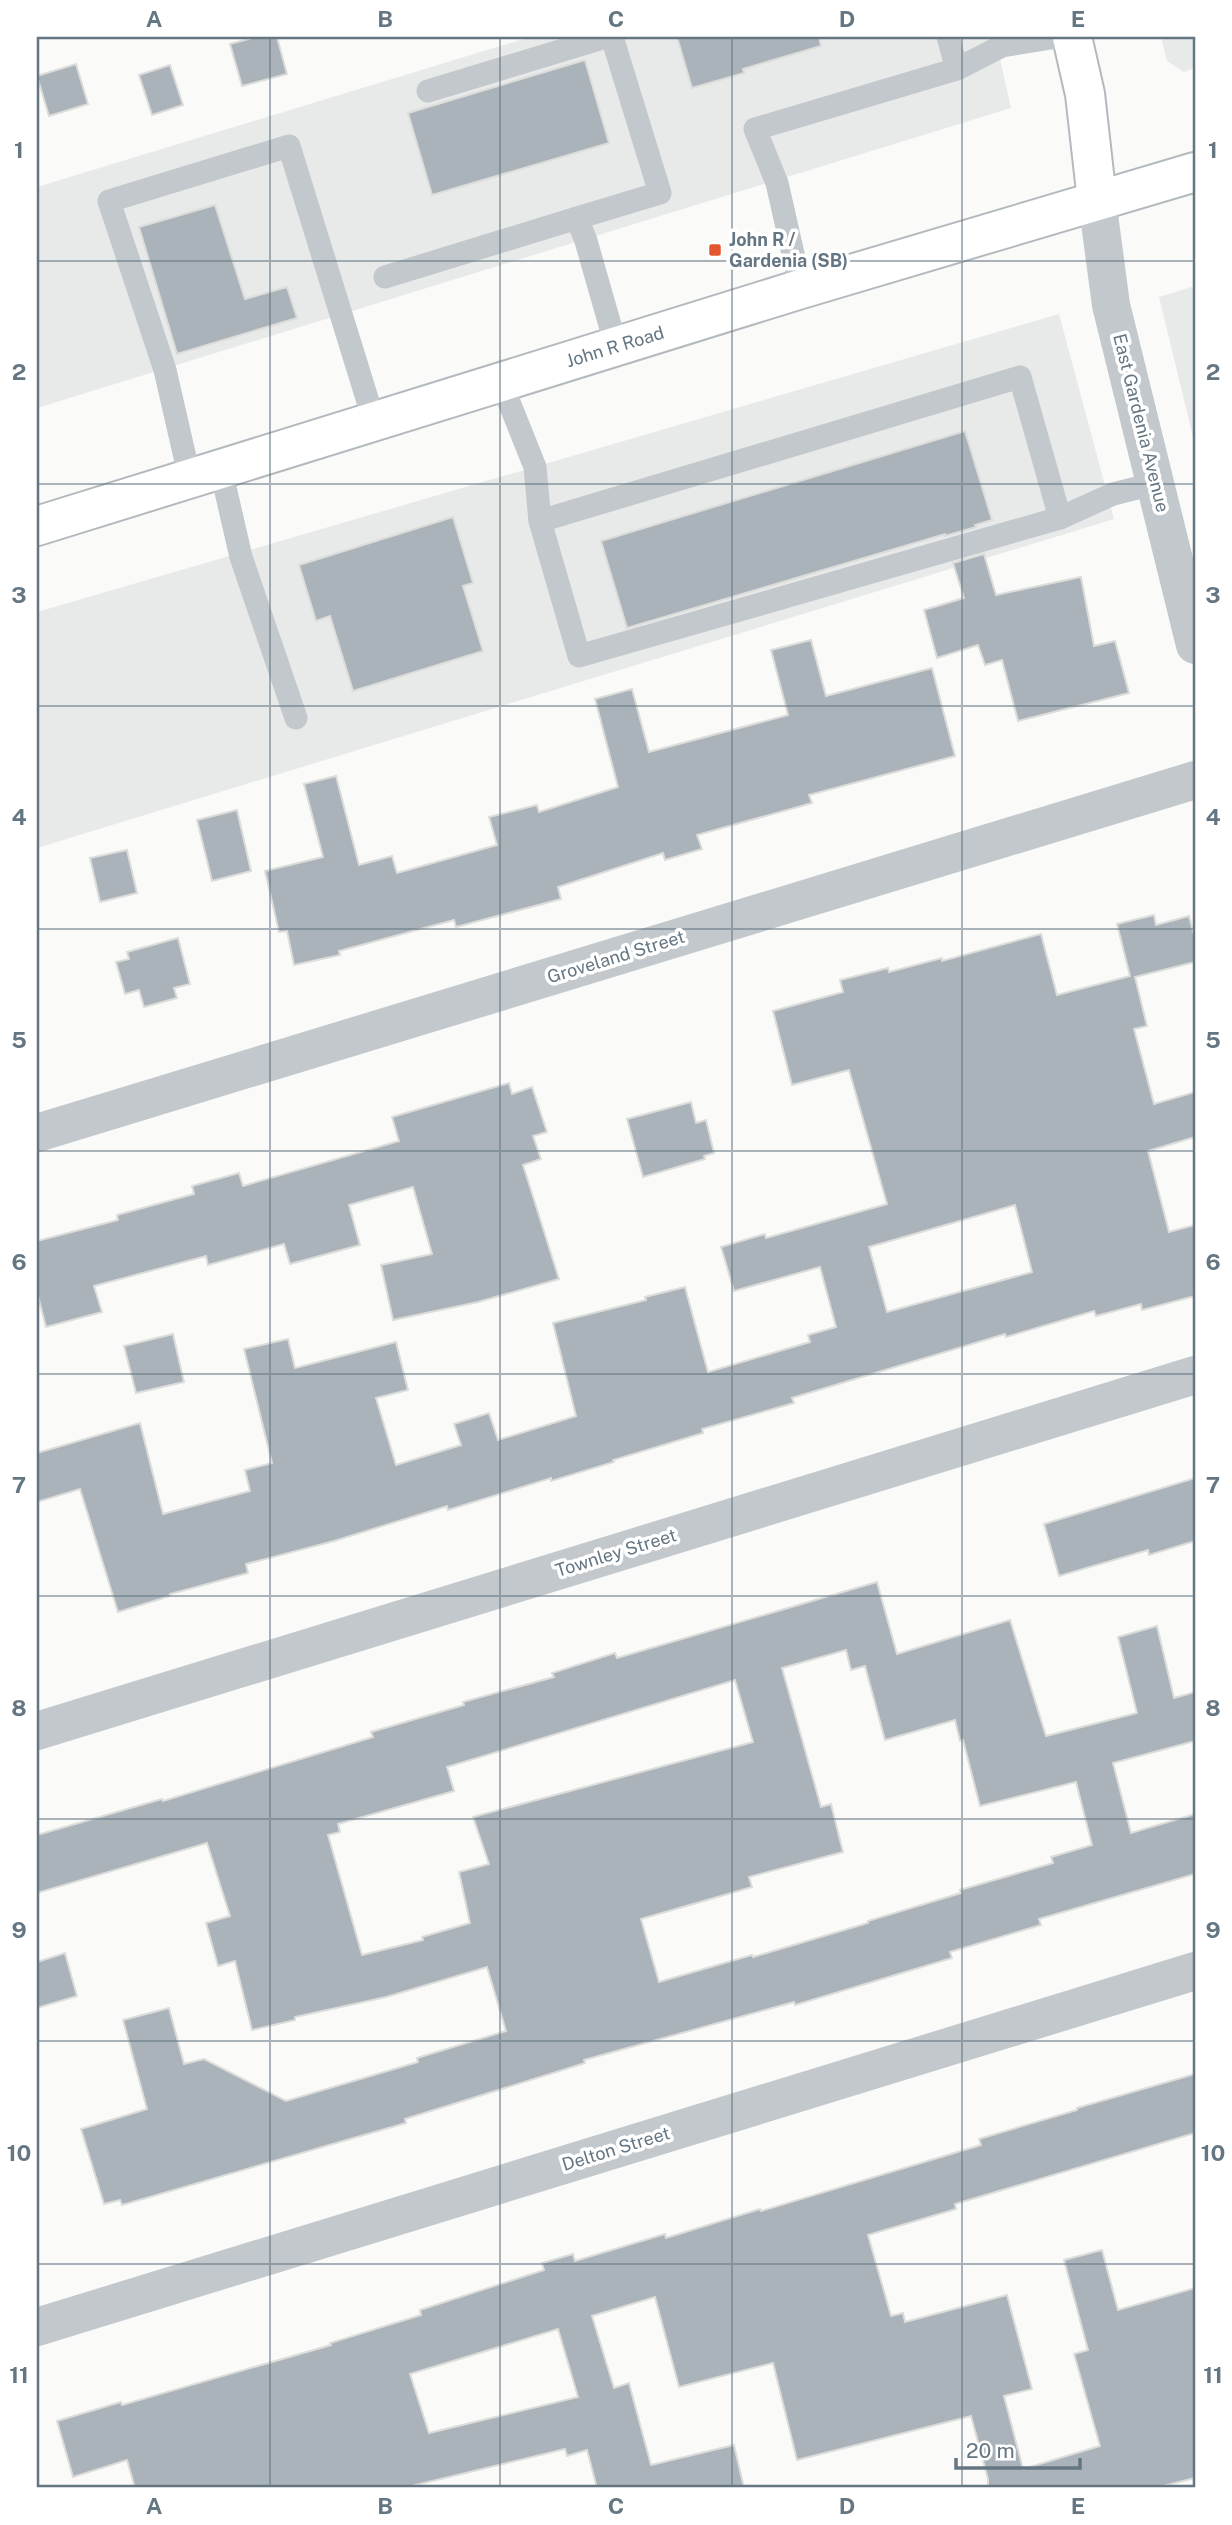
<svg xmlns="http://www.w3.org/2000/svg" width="1232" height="2525" font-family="'Public Sans',sans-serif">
  <rect width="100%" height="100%" fill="#fafaf8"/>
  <!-- built -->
  <g fill="#e8e9e9">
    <polygon points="530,37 995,37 1011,108 37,408 37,187"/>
    <polygon points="1161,37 1195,37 1195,68 1184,72 1167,61"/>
    <polygon points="1195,286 1195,445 1159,297"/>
    <polygon points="1059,314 1114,519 37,848 37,612"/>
  </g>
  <!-- building -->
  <g fill="#aab3b9" stroke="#dcdcda" stroke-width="2" fill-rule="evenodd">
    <polygon points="256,37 277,37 287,74 242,86 230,44"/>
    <polygon points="677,37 819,37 821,46 743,69 744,73 692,88"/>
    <polygon points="585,60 609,143 432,195 408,113"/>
    <polygon points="76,64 88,104 49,116 37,76"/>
    <polygon points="170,65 183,105 152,115 139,75"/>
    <polygon points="215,205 245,299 287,287 297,318 177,354 139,227"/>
    <polygon points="965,431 992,520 975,525 976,527 945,536 945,534 627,628 601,541"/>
    <polygon points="453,517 473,583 463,586 483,651 353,691 330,616 316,621 299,565"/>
    <polygon points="984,554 996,595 1081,577 1094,646 1115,641 1129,693 1018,721 1002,660 985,665 978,645 937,658 924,610 964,598 953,563"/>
    <polygon points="811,640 826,696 932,668 955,756 809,795 812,803 697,835 702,849 665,860 663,853 558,887 561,899 456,927 454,920 339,951 340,955 294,965 287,931 279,932 265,871 323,857 304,784 336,776 359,865 392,856 397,873 497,845 489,817 537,805 539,812 618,787 595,699 632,689 649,752 788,715 771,650"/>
    <polygon points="237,810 251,871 212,881 197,820"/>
    <polygon points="127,850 137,893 100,902 90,858"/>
    <path d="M1154 915 1156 925 1189 916 1195 939V962L1135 977 1147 1026 1134 1029 1154 1104 1195 1092V1137L1148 1151 1169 1232 1195 1225V1296L1142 1310 1141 1304 1096 1316 1094 1311 1006 1337 1005 1334 792 1398 794 1403 702 1429 703 1433 613 1460 614 1462 551 1481V1478L448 1510 447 1506 334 1541 246 1564 248 1573 170 1594V1596L118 1612 80 1489 37 1502V1453L140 1423 163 1514 250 1491 245 1470 272 1463 244 1349 288 1339 295 1368 396 1342 408 1390 376 1398 396 1465 461 1445 454 1424 489 1413 498 1440 576 1416 553 1323 646 1300 645 1297 685 1287 708 1372 810 1342 808 1335 836 1327 820 1267 734 1291 721 1247 765 1234 766 1238 887 1204 849 1070 792 1085 773 1011 843 992 840 980 888 968 889 972 942 958V961L1041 934 1057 995 1130 976 1117 924ZM1015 1205 1032 1272 887 1312 869 1247Z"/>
    <polygon points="178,938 190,984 174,988 177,998 144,1007 139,990 125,994 116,962 129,959 127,952"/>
    <polygon points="509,1083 512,1094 532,1087 547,1132 533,1136 541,1159 523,1165 559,1279 478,1302 393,1320 381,1265 432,1254 413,1187 349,1205 360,1245 290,1264 284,1244 208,1265 206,1256 94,1286 102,1312 46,1327 37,1292 37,1241 118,1220 117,1215 194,1194 192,1186 239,1173 243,1186 399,1141 392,1117"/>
    <polygon points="691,1102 696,1123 706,1120 714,1153 704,1156 705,1159 643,1177 627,1119"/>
    <polygon points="173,1334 184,1382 136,1393 124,1346"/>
    <polygon points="1195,1478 1195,1541 1149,1555 1148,1550 1059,1576 1044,1524"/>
    <path d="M877 1582 897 1654 1010 1620 1046 1736 1137 1713 1118 1637 1157 1626 1174 1698 1195 1692V1741L1113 1763 1131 1833 1195 1814V1874L1039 1919 1041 1925 950 1952 952 1958 795 2005 794 2002 584 2060 585 2063 405 2119 406 2123 343 2141 122 2205 120 2200 104 2204 81 2129 147 2109 123 2020 169 2008 184 2064 204 2059 286 2101 418 2062 417 2058 506 2031 487 1967 386 1997 295 2017V2020L252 2030 235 1961 218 1966 206 1923 230 1916 207 1843 37 1893V1835L162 1799 163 1801 373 1737 371 1732 464 1705 463 1702 554 1677 552 1673 615 1653 617 1658ZM846 1650 851 1670 865 1666 885 1740 955 1720 960 1741 963 1740 980 1806 1076 1782 1092 1845 1051 1857 1053 1863 960 1890 961 1893 868 1921V1923L753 1957 752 1955 659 1982 641 1919 752 1887 749 1877 843 1852 831 1804 821 1807 782 1668ZM735 1680 753 1742 473 1817 489 1864 459 1872 470 1923 422 1937 423 1940 362 1955 328 1835 340 1832 338 1824 454 1791 447 1767Z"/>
    <polygon points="65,1953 77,1996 37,2008 37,1962"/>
    <path d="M1195 2074V2133L955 2204 956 2209 868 2235 891 2316 903 2313 905 2322 1007 2295 1032 2389 1004 2396 1023 2469 1100 2446 1074 2354 1088 2350 1064 2260 1102 2250 1118 2310 1195 2288V2478L1155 2488H988V2479L971 2416 797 2460 773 2363 679 2387 655 2297 592 2316 614 2388 629 2383 651 2465 734 2445 744 2488H597L587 2450 567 2456 565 2449 403 2488H135L127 2460 73 2477 57 2421 121 2402 122 2405 331 2345 330 2343 421 2315 420 2310 544 2270 542 2263 573 2254 575 2261 665 2234 666 2238 760 2209 761 2211 981 2145 979 2139 1077 2110V2108ZM558 2329 578 2397 429 2433 410 2374Z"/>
  </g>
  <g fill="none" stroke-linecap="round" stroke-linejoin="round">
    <defs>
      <g id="secondary">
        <polyline points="1072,37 1085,94 1097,200"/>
        <polyline points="37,526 801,289 1195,172"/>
      </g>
    </defs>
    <!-- secondary casing -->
    <use href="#secondary" stroke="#b3babf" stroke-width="42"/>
    <!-- lane -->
    <g stroke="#c3c8cc" stroke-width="23">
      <polyline points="612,37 660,193 577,218 586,241 616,346"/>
      <polyline points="948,37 957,69"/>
      <polyline points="428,91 606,37"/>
      <polyline points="385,277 577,218"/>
      <polyline points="801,289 777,183 755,129 957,69 1002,46 1057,37"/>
      <polyline points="501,382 535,467 540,521 579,656 1060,518 1113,494 1157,483"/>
      <polyline points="221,470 241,557 296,718"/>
      <polyline points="190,479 165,370 109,201 289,146 374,421"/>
      <polyline points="540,521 1020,377 1060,518"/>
    </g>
    <!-- street -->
    <g stroke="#c3c8cc" stroke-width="38">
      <polyline points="1097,200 1111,305 1195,645"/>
      <polyline points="37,1133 1195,780"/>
      <polyline points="37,1731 1195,1375"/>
      <polyline points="37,2327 1195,1971"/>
    </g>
    <!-- secondary -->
    <use href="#secondary" stroke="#fff" stroke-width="38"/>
  </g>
  <!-- grid -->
  <path fill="none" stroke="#657683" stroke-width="2" stroke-opacity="0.55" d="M270 37V2488M500 37V2488M732 37V2488M962 37V2488M37 261H1195M37 484H1195M37 706H1195M37 929H1195M37 1151H1195M37 1374H1195M37 1596H1195M37 1819H1195M37 2041H1195M37 2264H1195"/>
  <!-- markers -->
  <rect fill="#e4572e" stroke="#fff" stroke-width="2.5" x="708" y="243" width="14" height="14" rx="3.5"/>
  <g text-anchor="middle" stroke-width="7" stroke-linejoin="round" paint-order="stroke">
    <!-- poi labels -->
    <g font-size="18" font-weight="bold" fill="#657683" stroke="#fff" text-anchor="start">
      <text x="729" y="246">John R /<tspan x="729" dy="21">Gardenia (SB)</tspan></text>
    </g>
    <!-- street labels -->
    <g font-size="18" fill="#657683" stroke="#fff">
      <text transform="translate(615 347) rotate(-17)" y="6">John R Road</text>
      <text transform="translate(1141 423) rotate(76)" y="6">East Gardenia Avenue</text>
      <text transform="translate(616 957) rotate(-17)" y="6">Groveland Street</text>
      <text transform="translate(616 1553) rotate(-17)" y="6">Townley Street</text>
      <text transform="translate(616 2149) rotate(-17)" y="6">Delton Street</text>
    </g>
  </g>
  <!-- border -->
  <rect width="1232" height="2525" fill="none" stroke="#ffffff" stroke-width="77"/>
  <!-- scale -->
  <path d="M956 2458v10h124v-10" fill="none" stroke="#657683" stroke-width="3.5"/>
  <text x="966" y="2458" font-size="21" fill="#657683" stroke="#ffffff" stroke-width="5" paint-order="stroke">20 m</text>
  <rect x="38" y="38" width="1156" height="2448" fill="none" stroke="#657683" stroke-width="2.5"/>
  <g font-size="23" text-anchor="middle" font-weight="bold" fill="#657683">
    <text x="154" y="27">A</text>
    <text x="385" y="27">B</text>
    <text x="616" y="27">C</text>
    <text x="847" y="27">D</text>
    <text x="1078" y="27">E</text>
    <text x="19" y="158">1</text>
    <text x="1213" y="158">1</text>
    <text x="19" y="380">2</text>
    <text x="1213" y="380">2</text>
    <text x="19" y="603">3</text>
    <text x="1213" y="603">3</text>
    <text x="19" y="825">4</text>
    <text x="1213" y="825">4</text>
    <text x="19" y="1048">5</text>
    <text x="1213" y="1048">5</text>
    <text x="19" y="1270">6</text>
    <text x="1213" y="1270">6</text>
    <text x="19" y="1493">7</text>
    <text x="1213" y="1493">7</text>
    <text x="19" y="1716">8</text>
    <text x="1213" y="1716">8</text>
    <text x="19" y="1938">9</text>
    <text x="1213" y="1938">9</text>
    <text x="19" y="2161">10</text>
    <text x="1213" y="2161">10</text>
    <text x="19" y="2383">11</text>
    <text x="1213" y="2383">11</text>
    <text x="154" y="2514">A</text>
    <text x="385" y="2514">B</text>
    <text x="616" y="2514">C</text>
    <text x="847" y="2514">D</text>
    <text x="1078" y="2514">E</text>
  </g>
</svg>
